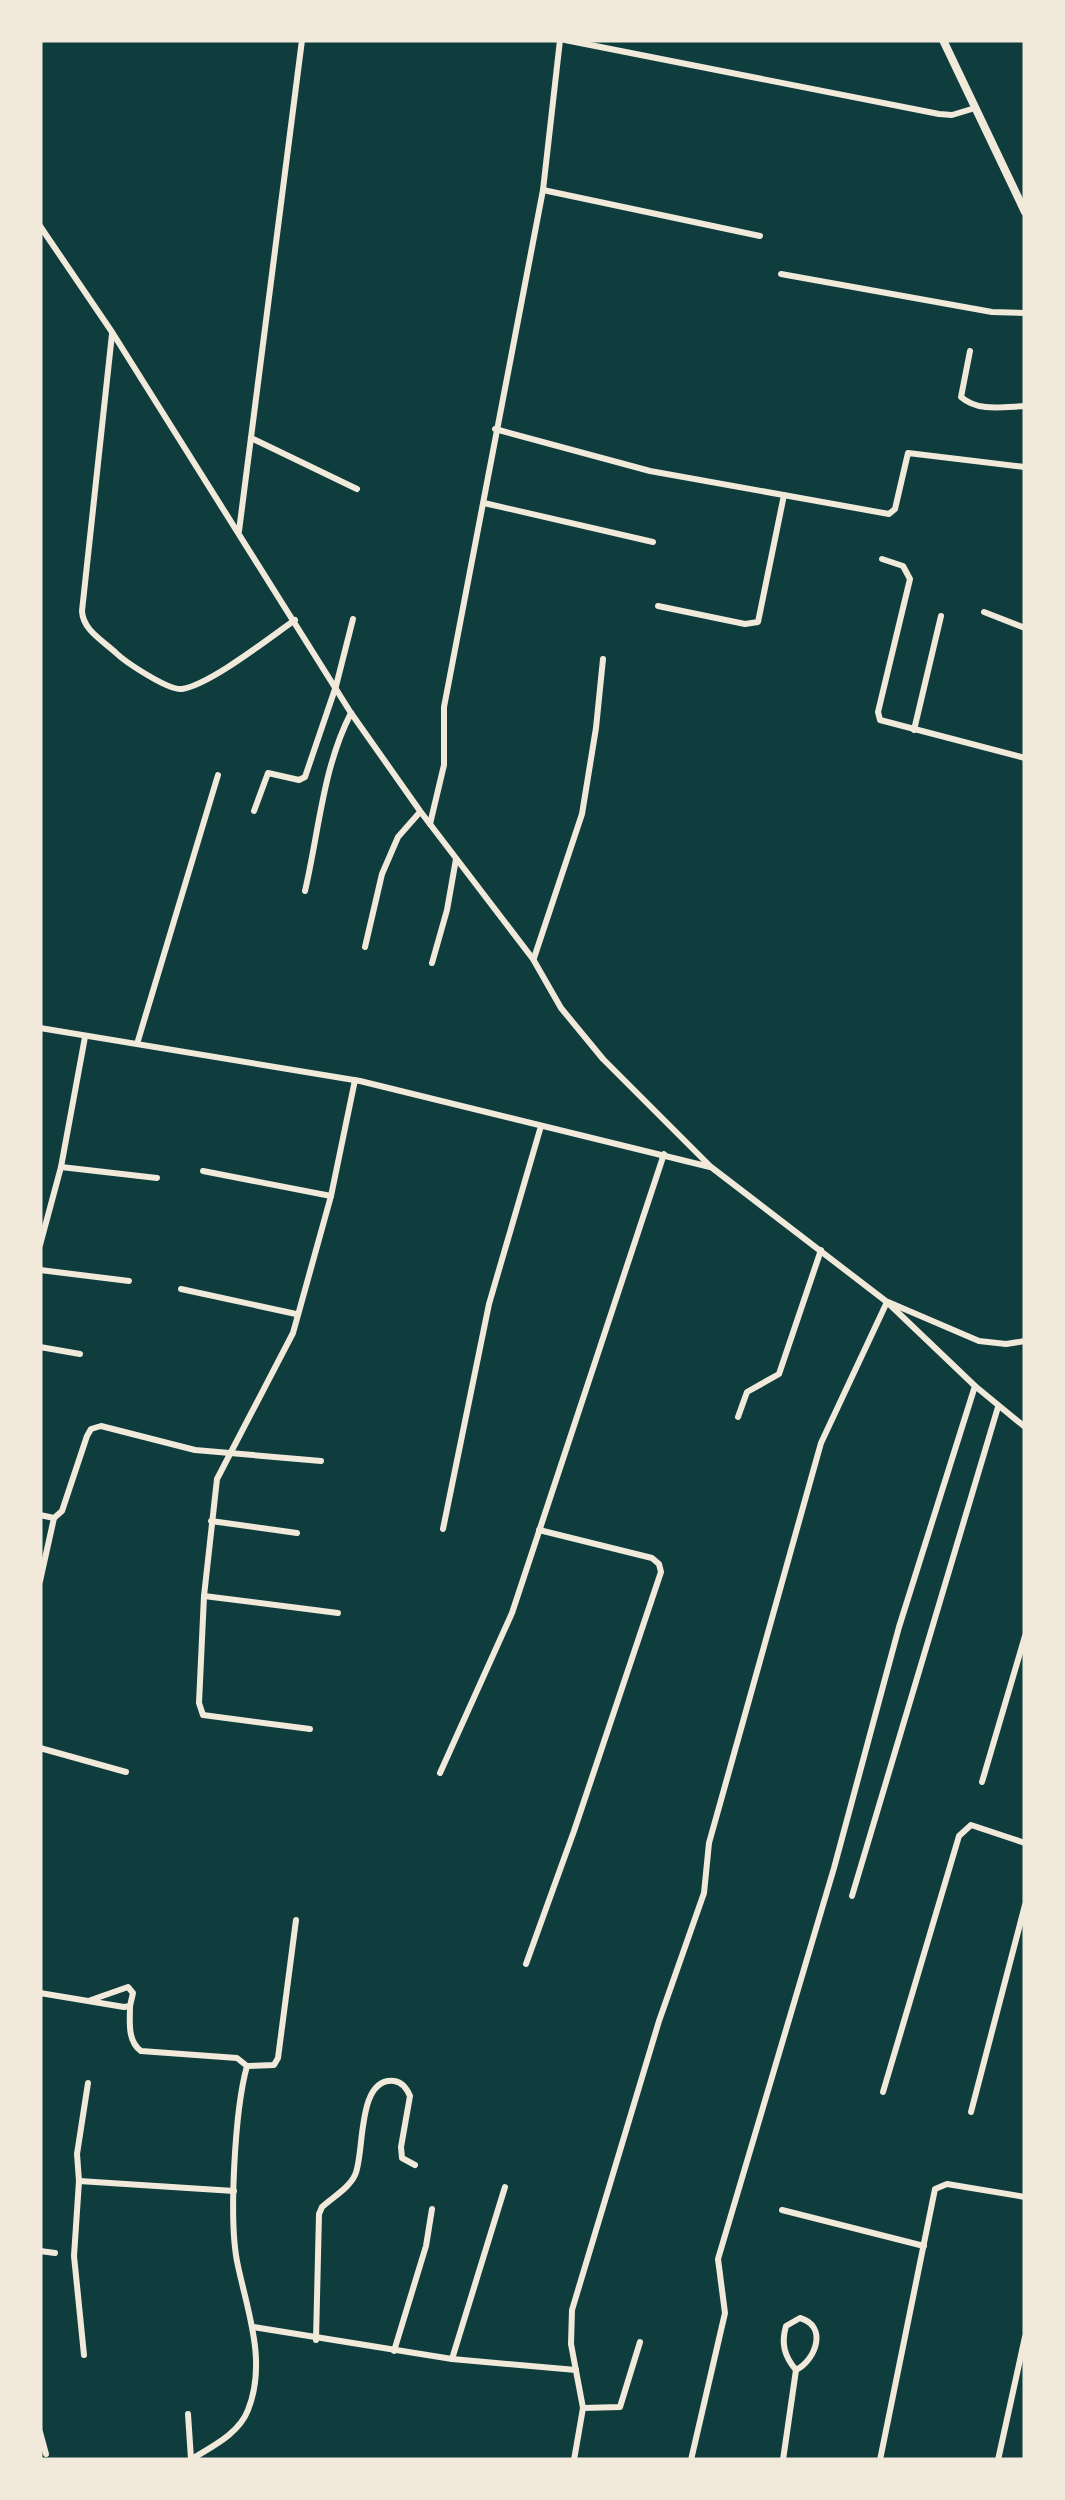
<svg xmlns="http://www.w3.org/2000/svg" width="1065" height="2500" font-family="Signika,sans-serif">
  <rect width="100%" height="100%" fill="#0f3d3e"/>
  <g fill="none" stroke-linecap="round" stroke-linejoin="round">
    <!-- minor -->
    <g stroke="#f1e9da" stroke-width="6">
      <polyline points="565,40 939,114 952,115 975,108"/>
      <polyline points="543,190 760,236"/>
      <polyline points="40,226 112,332 351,713 420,811 533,959 561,1008 603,1059 711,1167 887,1302 975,1386 1025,1427"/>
      <polyline points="781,274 992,312 1025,313"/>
      <path d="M112 334 82 611C83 630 102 640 115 652 125 662 169 691 182 689 211 684 269 638 295 620"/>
      <path d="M970 351 961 397C978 412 1003 407 1025 406"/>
      <polyline points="495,429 650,471 889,514 895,509 908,453 1025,467"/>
      <polyline points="251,438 357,489"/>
      <polyline points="484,503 653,542"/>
      <polyline points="239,531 302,40"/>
      <polyline points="882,559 903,566 910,579 878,712 880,720 1025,758"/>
      <polyline points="658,606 745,624 758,622 784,495"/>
      <polyline points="984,612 1025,628"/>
      <polyline points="914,730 941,616"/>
      <polyline points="254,811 268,773 299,780 305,777 336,686 353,619"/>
      <polyline points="430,824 444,765 444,707 543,190 560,40"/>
      <path d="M305 891C319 831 323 767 351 713"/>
      <polyline points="365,947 382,874 398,837 420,812"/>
      <polyline points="534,958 582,814 596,728 603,659"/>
      <polyline points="432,963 447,910 456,859"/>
      <polyline points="40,1028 360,1081 710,1167"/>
      <polyline points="137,1044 218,775"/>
      <polyline points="61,1167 157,1178"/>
      <polyline points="203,1171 331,1196"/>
      <polyline points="40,1245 61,1167 85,1037"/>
      <polyline points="40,1270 129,1281"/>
      <polyline points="181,1289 296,1314"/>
      <polyline points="888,1302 979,1341 1006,1344 1025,1341"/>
      <polyline points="40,1347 80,1354"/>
      <polyline points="738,1417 747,1392 779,1374 821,1250"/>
      <polyline points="40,1515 54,1518 62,1511 87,1436 91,1429 101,1426 195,1450 321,1461"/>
      <polyline points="211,1521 297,1533"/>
      <polyline points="443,1529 489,1304 541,1126"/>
      <polyline points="40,1581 54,1518"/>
      <polyline points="204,1596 338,1613"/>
      <polyline points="310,1729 203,1715 199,1703 204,1596 217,1479 293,1333 331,1196 355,1080"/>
      <polyline points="40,1748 126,1772"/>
      <polyline points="440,1773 512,1613 664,1154"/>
      <polyline points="982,1782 1025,1636"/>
      <polyline points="852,1896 998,1407"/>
      <polyline points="526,1964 574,1831 661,1572 659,1564 652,1558 539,1530"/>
      <polyline points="40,1993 124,2007 130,2006 133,1993 128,1987 91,2000"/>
      <path d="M130 2006C130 2021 127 2041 141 2051L237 2058 247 2066"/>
      <polyline points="883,2092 959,1836 971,1825 1025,1843"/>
      <polyline points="971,2112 1025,1905"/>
      <polyline points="79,2181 234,2191"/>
      <polyline points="782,2210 924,2246"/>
      <polyline points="40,2251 55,2253"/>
      <path d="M800 2318C828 2326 816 2360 796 2370 784 2356 781 2343 786 2326Z"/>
      <polyline points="253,2327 452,2359 576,2370"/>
      <path d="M316 2340 319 2214 322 2207C333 2197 349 2188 355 2175 365 2155 356 2077 394 2081 403 2082 407 2089 410 2096L401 2147 402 2158 415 2165"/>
      <polyline points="394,2351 426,2246 432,2209"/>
      <polyline points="84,2355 74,2256 79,2181 77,2154 88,2083"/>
      <polyline points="452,2359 505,2187"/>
      <polyline points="583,2408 620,2407 640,2342"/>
      <polyline points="188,2414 191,2459"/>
      <polyline points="40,2432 46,2454"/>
      <path d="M190 2460C211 2447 239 2434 248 2410 267 2362 248 2313 238 2266 228 2223 235 2109 247 2066L274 2065 278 2058 296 1920"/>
      <polyline points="574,2460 583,2408 571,2344 572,2310 659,2021 704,1893 709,1843 821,1443 887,1302"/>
      <polyline points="691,2460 725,2313 718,2259 834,1868 899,1627 975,1386"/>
      <polyline points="783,2460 796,2370"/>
      <polyline points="880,2460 935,2189 947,2184 1025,2197"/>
      <polyline points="998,2460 1025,2337"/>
    </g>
    <!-- tertiary -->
    <polyline stroke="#f1e9da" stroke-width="8" points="943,40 1025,212"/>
  </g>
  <!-- border -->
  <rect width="1065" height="2500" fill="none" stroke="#f1e9da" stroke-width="85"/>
</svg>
